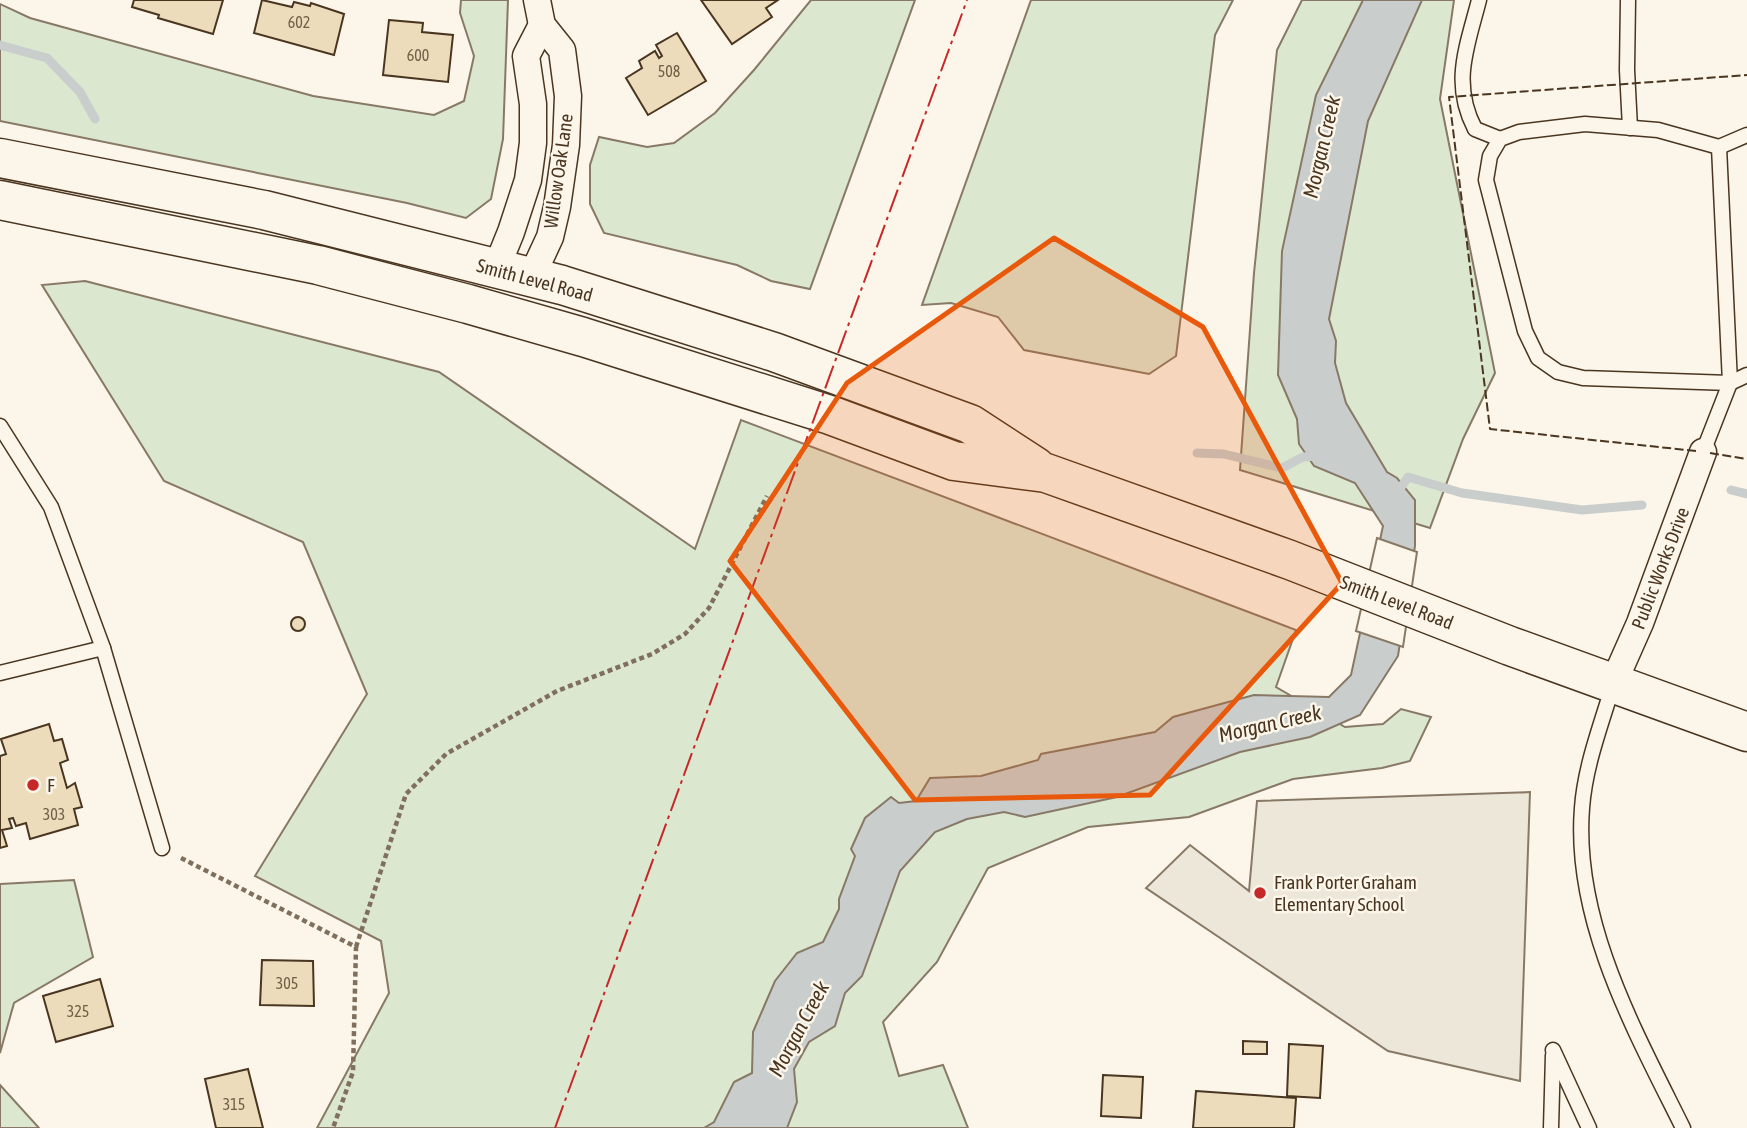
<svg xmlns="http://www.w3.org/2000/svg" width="1747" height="1128" font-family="'Asap Condensed',sans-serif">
  <rect width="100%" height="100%" fill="#fbf6e9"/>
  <!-- green -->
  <g fill="#dce7d0" stroke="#887966" stroke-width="2">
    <polygon points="461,0 508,0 503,139 491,199 466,218 407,203 0,121 0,4 30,18 313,96 434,115 464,101 474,56 460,13"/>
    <polygon points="811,0 915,0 810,289 771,281 737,265 604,233 590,204 590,165 599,137 647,147 674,143 715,113 754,70"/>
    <polygon points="1031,0 1233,0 1215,35 1176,356 1149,374 1024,350 998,317 951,303 922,305"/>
    <polygon points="1302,0 1454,0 1440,99 1495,373 1463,439 1430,528 1240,470 1254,273 1277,50"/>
    <polygon points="85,281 439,372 695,549 741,420 1296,630 1276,687 1345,727 1383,724 1401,709 1431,717 1410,761 1382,768 1293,779 1189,817 1088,827 988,868 937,962 883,1022 899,1076 943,1065 968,1128 317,1128 389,993 381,941 255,876 367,694 303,542 164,481 42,285"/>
    <polygon points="74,880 93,957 14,1003 0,1053 0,884"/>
    <polygon points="0,1085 39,1128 0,1128"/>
  </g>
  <!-- parking -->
  <polygon fill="#ede7d9" stroke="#887966" stroke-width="2" points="1530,792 1520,1081 1388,1051 1146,888 1190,845 1249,891 1257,801"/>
  <!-- water -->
  <polygon fill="#c9cecd" stroke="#887966" stroke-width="2" points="1363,0 1422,0 1368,121 1329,319 1336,341 1335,363 1346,403 1387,472 1397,478 1415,500 1415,546 1398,656 1360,715 1310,737 1240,752 1117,797 1025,817 1004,812 967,819 935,832 900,871 862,976 845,993 835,1026 809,1042 794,1069 797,1102 787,1128 704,1128 714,1122 734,1082 752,1073 753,1032 775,981 797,953 823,942 839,909 839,899 855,856 851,849 865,818 891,797 899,803 916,801 930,778 981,776 1038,760 1041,754 1155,732 1173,717 1254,695 1329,697 1351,675 1383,526 1355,483 1314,466 1299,444 1297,419 1278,375 1282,251 1316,95"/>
  <!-- pier -->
  <polygon fill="#fbf6e9" stroke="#887966" stroke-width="2" points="1377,538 1417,552 1403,647 1356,631"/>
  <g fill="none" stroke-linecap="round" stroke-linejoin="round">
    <!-- stream -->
    <g stroke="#c9cecd" stroke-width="9">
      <polyline points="0,45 47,58 80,92 95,119"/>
      <polyline points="1197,453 1224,454 1282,468 1303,457 1317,456"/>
      <polyline points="1731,490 1747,494"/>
      <polyline points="1397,493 1408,477 1462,493 1582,510 1642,505"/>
    </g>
  </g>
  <!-- building -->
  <g fill="#ecdcbc" stroke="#4a3520" stroke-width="2">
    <polygon points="134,0 223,0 213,34 158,18 159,15 132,7"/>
    <polygon points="262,0 292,7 294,2 310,6 311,3 344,14 334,55 254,33"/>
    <polygon points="701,0 778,0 766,8 772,17 732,44"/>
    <polygon points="389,20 423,23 422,32 453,35 448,82 383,75"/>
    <polygon points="677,33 706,81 648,115 626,78 642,68 639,61 655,51 659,58 662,56 656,45"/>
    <circle cx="298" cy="624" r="7"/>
    <polygon points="49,724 54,741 62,739 68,760 60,763 67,788 75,783 82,807 74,809 78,825 30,839 26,823 16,826 13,818 9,819 12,828 2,830 7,846 0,848 0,756 6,754 1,739"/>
    <polygon points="262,960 313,961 314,1006 260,1005"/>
    <polygon points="100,979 113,1026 56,1042 43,996"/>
    <polygon points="1243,1041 1267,1042 1267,1054 1243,1054"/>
    <polygon points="1289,1044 1323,1046 1320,1098 1287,1096"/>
    <polygon points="248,1069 263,1128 216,1128 205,1079"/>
    <polygon points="1103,1075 1143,1077 1141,1118 1101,1116"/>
    <polygon points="1196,1091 1296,1098 1294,1128 1193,1128"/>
  </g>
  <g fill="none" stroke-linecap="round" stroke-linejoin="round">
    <defs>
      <g id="service">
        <path d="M1479 0C1467 47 1451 83 1475 129L1500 139"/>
        <polyline points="1628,0 1627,70 1630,128"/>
        <polyline points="1747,135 1719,147 1658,130 1585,124 1519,132 1500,139 1490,156 1486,180 1525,331 1538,358 1558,372 1583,378 1730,383 1747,375"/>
        <polyline points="0,426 51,507 103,648"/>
        <polyline points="1703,452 1730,383 1719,147"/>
        <polyline points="0,673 103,648 162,848"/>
        <path d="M1613 685C1601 725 1585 766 1582 808 1573 921 1635 1031 1683 1128"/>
        <polyline points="1553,1050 1589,1128"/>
        <polyline points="1551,1128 1553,1055"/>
      </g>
      <g id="minor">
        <polyline points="496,269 511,232 528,180 533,143 533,104 526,56 542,25"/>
        <polyline points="531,278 550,237 557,207 566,145 568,96 562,50 542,25 537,0"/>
        <polyline points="1613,684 1640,623 1703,452"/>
      </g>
      <g id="secondary">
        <polyline points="0,158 264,210 562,285 774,352 970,424 1036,467"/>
        <polyline points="0,200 318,265 468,304 583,337 830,415 954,461 1046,473 1290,560 1510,646 1747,732"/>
      </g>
    </defs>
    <!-- service casing -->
    <use href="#service" stroke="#4a3520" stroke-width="17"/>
    <!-- minor casing -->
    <use href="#minor" stroke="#4a3520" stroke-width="29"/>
    <!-- secondary casing -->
    <use href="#secondary" stroke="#4a3520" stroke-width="41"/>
    <!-- path -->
    <g stroke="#7f6f5c" stroke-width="4.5" stroke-dasharray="5 3.5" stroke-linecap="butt">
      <polyline points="181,858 356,947 353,1072 333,1128"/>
      <polyline points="356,947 406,794 446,754 557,691 652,654 685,634 709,608 767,496"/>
    </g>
    <!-- service -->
    <use href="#service" stroke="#fbf6e9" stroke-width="14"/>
    <!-- minor -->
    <use href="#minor" stroke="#fbf6e9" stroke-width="26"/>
    <!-- secondary -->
    <use href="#secondary" stroke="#fbf6e9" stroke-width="38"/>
    <!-- fence -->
    <g stroke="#4a3520" stroke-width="2" stroke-dasharray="9 3.5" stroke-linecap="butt">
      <polyline points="1696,451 1490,429 1449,97 1747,75"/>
      <polyline points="1710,453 1747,459"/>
    </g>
    <!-- power -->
    <polyline stroke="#c62828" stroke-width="2" stroke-dasharray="24 5 3.5 5" stroke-linecap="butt" points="555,1128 967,0"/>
  </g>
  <!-- marked area -->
  <path fill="#e8590c" fill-opacity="0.2" stroke="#e8590c" stroke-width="5" stroke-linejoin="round" d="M1054 238 1203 327 1342 583 1150 795 915 800 730 561 847 383Z"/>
  <!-- markers -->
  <g fill="#c62828" stroke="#fbf6e9" stroke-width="2.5">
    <circle cx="33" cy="785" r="7"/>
    <circle cx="1260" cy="893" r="7"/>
  </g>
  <g text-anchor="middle" stroke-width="5" stroke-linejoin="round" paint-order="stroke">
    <!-- number labels -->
    <g font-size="16" fill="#725f47">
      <text x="299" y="28">602</text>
      <text x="418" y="61">600</text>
      <text x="669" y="77">508</text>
      <text x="54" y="820">303</text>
      <text x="287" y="989">305</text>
      <text x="78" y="1017">325</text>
      <text x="234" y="1110">315</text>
    </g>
    <!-- street labels -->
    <g font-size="19" fill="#4a3520" stroke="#fbf6e9">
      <text transform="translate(558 171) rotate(-82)" y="7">Willow Oak Lane</text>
      <text transform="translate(535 280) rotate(15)" y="7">Smith Level Road</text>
      <text transform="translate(1660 568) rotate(-69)" y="7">Public Works Drive</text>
      <text transform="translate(1397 602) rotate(21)" y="7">Smith Level Road</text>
    </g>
    <!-- poi labels -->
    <g font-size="19" fill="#4a3520" stroke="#fbf6e9" text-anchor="start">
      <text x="47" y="792">F</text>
      <text x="1274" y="889">Frank Porter Graham<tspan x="1274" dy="22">Elementary School</tspan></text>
    </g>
    <!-- water labels -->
    <g font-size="21" font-style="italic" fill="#4a3520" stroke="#fbf6e9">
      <text transform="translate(1322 147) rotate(-77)" y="7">Morgan Creek</text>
      <text transform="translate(1270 724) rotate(-13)" y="7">Morgan Creek</text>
      <text transform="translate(799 1029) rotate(-62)" y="7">Morgan Creek</text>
    </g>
  </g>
</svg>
